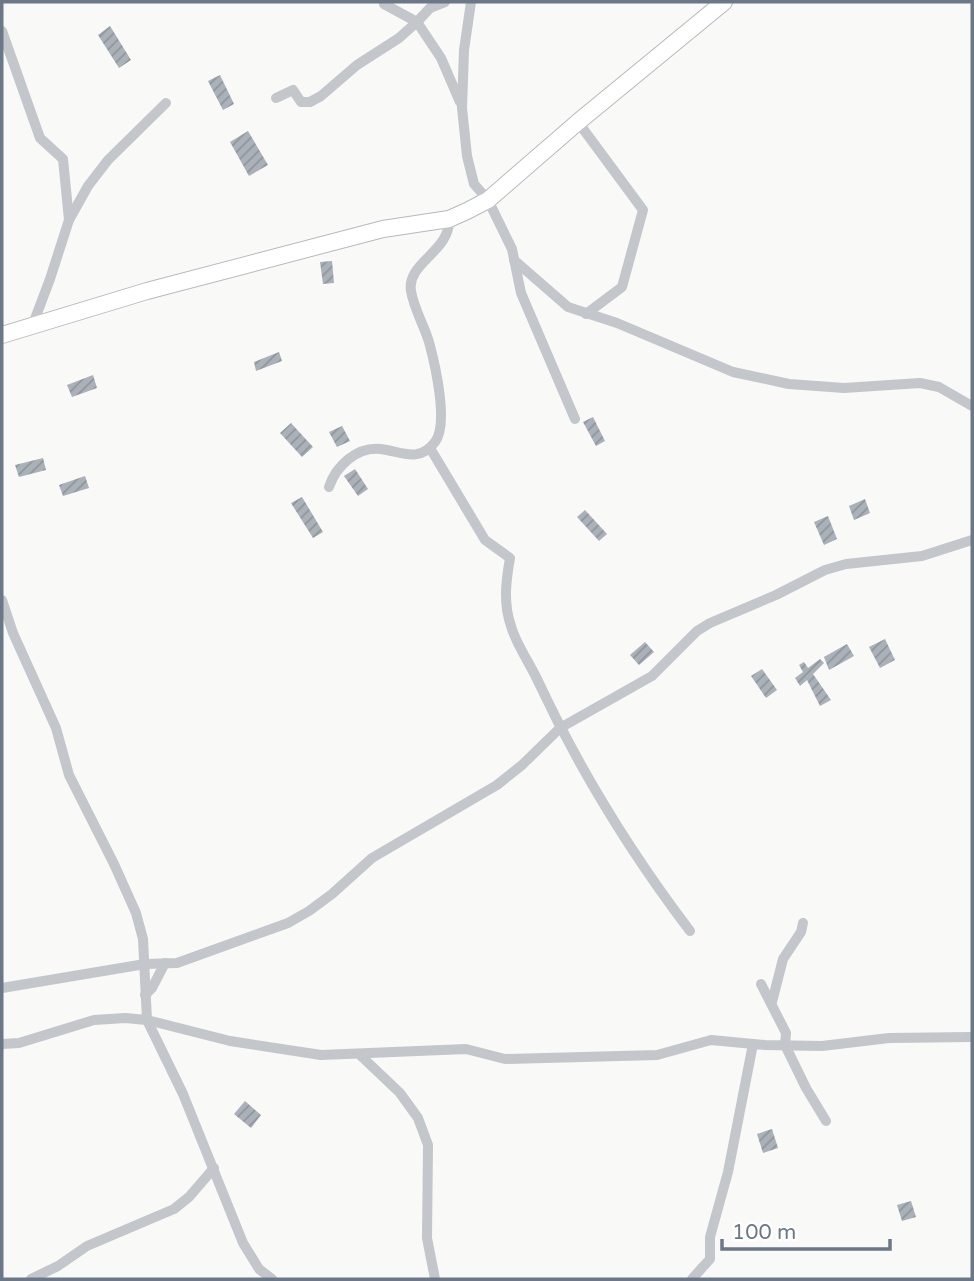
<svg xmlns="http://www.w3.org/2000/svg" width="974" height="1281" font-family="'Varela Round',sans-serif">
  <defs>
    <pattern id="building-hatch" width="6" height="6" patternUnits="userSpaceOnUse" patternTransform="scale(1.75)"><rect width="6" height="6" fill="#aab1b8"/><path d="M-1 1l2-2M0 6l6-6M5 7l2-2" fill="none" stroke="#8e959b"/></pattern>
  </defs>
  <rect width="100%" height="100%" fill="#f9f9f7"/>
  <!-- building -->
  <g fill="url(#building-hatch)">
    <polygon points="110,26 131,60 119,68 98,35"/>
    <polygon points="220,75 234,104 223,110 208,81"/>
    <polygon points="248,131 268,165 249,176 230,142"/>
    <polygon points="332,261 334,283 323,284 320,262"/>
    <polygon points="279,352 282,361 256,371 254,362"/>
    <polygon points="93,375 97,388 72,397 67,385"/>
    <polygon points="593,417 605,441 596,446 583,422"/>
    <polygon points="291,423 313,447 302,457 280,433"/>
    <polygon points="342,426 350,441 337,447 329,432"/>
    <polygon points="43,458 46,470 19,477 15,465"/>
    <polygon points="355,469 368,489 358,496 344,476"/>
    <polygon points="85,476 89,488 63,496 59,485"/>
    <polygon points="302,497 323,532 313,538 291,503"/>
    <polygon points="865,499 870,513 854,520 849,506"/>
    <polygon points="585,510 607,534 599,541 577,517"/>
    <polygon points="828,516 837,539 824,545 814,522"/>
    <polygon points="885,639 895,660 880,668 869,647"/>
    <polygon points="645,642 654,652 639,665 630,655"/>
    <polygon points="847,644 854,656 829,670 824,657"/>
    <polygon points="820,659 824,663 813,674 831,700 820,706 807,680 800,686 795,678 803,672 799,665 804,662 808,668"/>
    <polygon points="762,669 777,690 766,698 751,676"/>
    <polygon points="245,1101 261,1115 251,1128 234,1114"/>
    <polygon points="772,1129 778,1148 763,1153 757,1134"/>
    <polygon points="911,1201 916,1217 902,1221 897,1205"/>
  </g>
  <g fill="none" stroke-linecap="round" stroke-linejoin="round">
    <defs>
      <polyline id="secondary" points="2,335 147,291 383,229 449,219 467,211 488,200 578,122 724,2"/>
    </defs>
    <!-- secondary casing -->
    <use href="#secondary" stroke="#b5babf" stroke-width="18"/>
    <!-- street -->
    <g stroke="#c3c6ca" stroke-width="10">
      <polyline points="471,2 464,50 462,108 467,156 474,184 488,200 512,249 521,293 575,419"/>
      <polyline points="384,4 417,22 430,8 445,2"/>
      <polyline points="2,31 40,138 63,159 69,220"/>
      <polyline points="276,98 293,90 301,102 310,102 321,96 357,65 399,38 417,22 441,58 460,102"/>
      <polyline points="578,122 643,210 622,287 586,314"/>
      <polyline points="514,260 568,307 617,323 733,372 789,384 844,388 920,383 939,387 972,406"/>
      <polyline points="33,324 50,279 69,220 88,186 108,160 166,103"/>
      <path d="M430 448 485 540 510 558C506 581 503 603 511 626 516 644 529 662 537 679 579 769 630 852 690 931"/>
      <path d="M329 487C336 466 357 446 381 449 402 452 419 463 435 442 449 424 435 364 429 342 424 325 414 309 411 291 406 263 451 251 449 219"/>
      <polyline points="2,600 13,633 56,728 69,775 114,864 136,913 143,939 147,1020 183,1094 243,1243 259,1269 272,1279"/>
      <polyline points="761,984 786,1033 785,1045 806,1088 826,1121"/>
      <polyline points="2,988 145,964 177,963 288,923 309,911 332,894 372,858 497,785 522,765 560,728 652,676 697,631 710,623 776,595 825,570 846,564 922,556 972,540"/>
      <polyline points="145,995 152,988 165,963"/>
      <polyline points="772,1002 783,959 801,932 803,923"/>
      <polyline points="2,1044 19,1043 94,1020 125,1018 147,1020 230,1041 321,1055 466,1049 505,1059 657,1055 711,1040 765,1045 822,1046 889,1038 972,1037"/>
      <polyline points="359,1054 400,1093 418,1118 428,1145 427,1238 435,1279"/>
      <polyline points="31,1279 58,1266 87,1246 174,1209 189,1197 214,1168"/>
      <polyline points="692,1279 710,1259 710,1237 728,1172 753,1044"/>
    </g>
    <!-- secondary -->
    <use href="#secondary" stroke="#fff" stroke-width="16"/>
  </g>
  <!-- border -->
  <rect width="974" height="1281" fill="none" stroke="#6a7887" stroke-width="7"/>
  <!-- scale -->
  <path d="M722 1239v10h168v-10" fill="none" stroke="#6a7887" stroke-width="3.5"/>
  <text x="732" y="1239" font-size="21" fill="#6a7887" stroke="#ffffff" stroke-width="5" paint-order="stroke">100 m</text>
</svg>
